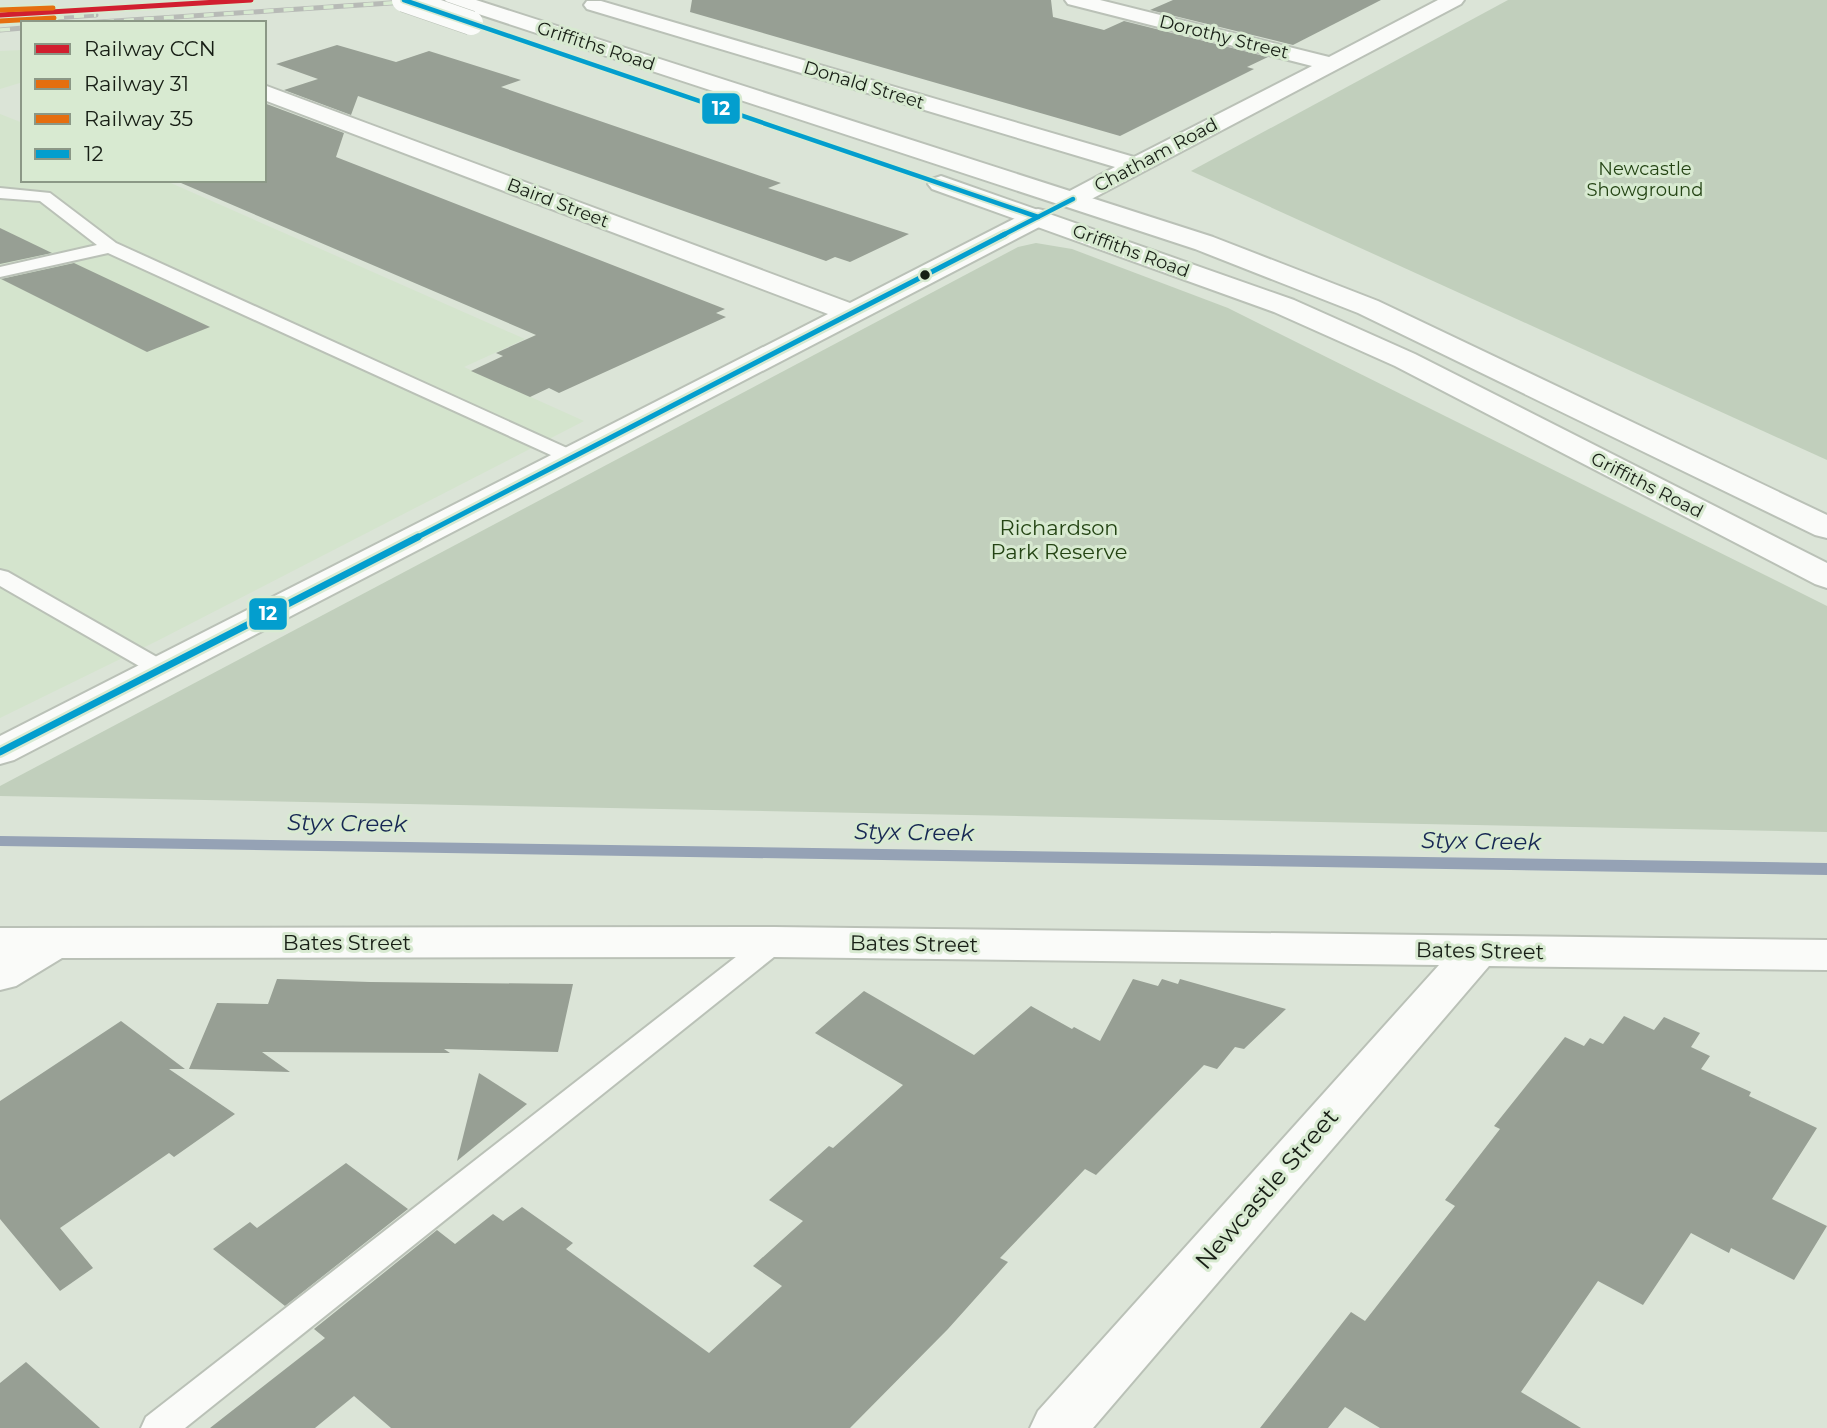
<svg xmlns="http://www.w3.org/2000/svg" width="1827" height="1428" font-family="Montserrat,sans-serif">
  <rect width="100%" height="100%" fill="#dbe4d7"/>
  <!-- built -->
  <g fill="#d4e4cd">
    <polygon points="23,50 23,82 0,89 0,51"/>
    <polygon points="0,114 23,123 23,180 164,180 525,339 464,367 584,421 157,641 0,718"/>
  </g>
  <!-- green -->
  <g fill="#c1cfbc">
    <polygon points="1508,0 1827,0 1827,460 1191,171"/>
    <polygon points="1036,243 1072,249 1228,308 1827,606 1827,832 0,796 0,786 1018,247"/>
  </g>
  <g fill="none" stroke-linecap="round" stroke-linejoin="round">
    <!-- stream -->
    <polygon fill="#95a2b5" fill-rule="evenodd" points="0,836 1827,863 1827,875 0,846"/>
  </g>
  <!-- building -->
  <g fill="#979f94">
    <polygon points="692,0 1051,0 1053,17 1104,30 1124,21 1268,57 1247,67 1254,69 1120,136 690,12"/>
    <polygon points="1173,0 1381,0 1293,45 1150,10"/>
    <polygon points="337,45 396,62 429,51 521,80 501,87 781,183 768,188 909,234 850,262 835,257 826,261 358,96 351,115 284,90 318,79 276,64"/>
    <polygon points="264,103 344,133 336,157 725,309 716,313 726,317 559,393 549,388 530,397 471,371 503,356 496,353 536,335 174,180 264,180"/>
    <polygon points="0,228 52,253 0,264"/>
    <polygon points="74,263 210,327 147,352 1,279"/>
    <polygon points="277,979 370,982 573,984 558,1052 444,1049 450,1053 262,1052 290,1072 189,1069 217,1003 268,1004"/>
    <polygon points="1133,979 1158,986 1162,979 1178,984 1180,979 1286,1009 1244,1049 1235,1047 1217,1069 1204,1065 1096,1175 1085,1169 1000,1258 1008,1262 948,1329 850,1428 391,1428 354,1396 315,1428 210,1428 325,1338 314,1329 437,1230 455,1244 493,1214 503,1221 522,1207 573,1243 566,1249 709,1353 782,1286 753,1266 803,1221 769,1200 829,1146 833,1148 903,1085 815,1033 864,991 974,1055 1031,1006 1072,1029 1074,1027 1100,1041"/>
    <polygon points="1624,1016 1654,1030 1664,1017 1700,1033 1691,1047 1710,1056 1701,1069 1751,1092 1749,1096 1817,1128 1772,1199 1827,1226 1794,1280 1731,1248 1729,1253 1691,1233 1643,1305 1598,1281 1521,1392 1581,1428 1380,1428 1345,1407 1328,1428 1260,1428 1351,1312 1365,1321 1455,1206 1445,1200 1500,1129 1494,1126 1565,1037 1584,1046 1590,1038 1603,1044"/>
    <polygon points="121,1021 185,1069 169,1069 235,1114 174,1157 169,1153 60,1228 93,1268 60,1291 0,1219 0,1101"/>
    <polygon points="479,1073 527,1104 457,1161"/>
    <polygon points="346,1163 408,1209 285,1306 213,1249 250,1222 257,1228"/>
    <polygon points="26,1362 100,1428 0,1428 0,1383"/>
  </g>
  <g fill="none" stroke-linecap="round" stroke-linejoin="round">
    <defs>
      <g id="service">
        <polygon points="0,188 50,193 116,243 578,453 581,457 578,461 564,461 108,253 0,277 0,267 97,245 40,201 0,198"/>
        <polygon points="0,570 8,572 169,664 173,669 169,674 153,674 0,586"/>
        <polygon points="774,932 784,935 788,942 784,949 185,1428 141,1428 146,1417 764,935"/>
      </g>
      <g id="minor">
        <polygon points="1065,0 1100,0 1329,57 1438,0 1464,0 1461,4 1082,204 1073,207 1064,204 1060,199 1064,194 1115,167 587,9 584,5 587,1 601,1 1134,157 1312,66 1068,4"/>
        <polygon points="264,85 850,303 1029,211 1038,209 1047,211 1051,217 1047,223 14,760 0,764 0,736 828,314 264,100"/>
        <polygon points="774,927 1827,940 1827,970 1489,966 1093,1428 1030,1428 1038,1411 1439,965 774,957 62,958 16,986 0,990 0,928"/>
      </g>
      <g id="trunk">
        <polygon points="445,0 476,0 1213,237 1378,301 1827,515 1827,538 1815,535 1358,313 1195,249 448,4"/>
        <polygon points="941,176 1294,300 1415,354 1827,563 1827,588 1815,584 1395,366 1274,312 932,189 928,184 932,179"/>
      </g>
    </defs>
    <!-- service casing -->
    <use href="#service" stroke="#bac1b7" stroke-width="4"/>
    <!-- minor casing -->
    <use href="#minor" stroke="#bac1b7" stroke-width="4"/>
    <!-- trunk casing -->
    <use href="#trunk" stroke="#bac1b7" stroke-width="4"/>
    <!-- service -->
    <use href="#service" fill="#fafbf9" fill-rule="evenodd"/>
    <!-- minor -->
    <use href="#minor" fill="#fafbf9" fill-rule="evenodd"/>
    <!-- trunk -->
    <use href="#trunk" fill="#fafbf9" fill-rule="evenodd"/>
    <defs>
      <g id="rail">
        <polyline points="54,18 96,15"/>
        <polyline points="84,23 436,0"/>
        <polyline points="0,30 23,28"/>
      </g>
    </defs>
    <!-- rail casing -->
    <use href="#rail" stroke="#b7bab6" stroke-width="5"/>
    <!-- rail -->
    <use href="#rail" stroke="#d8ead1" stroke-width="3.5" stroke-dasharray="10" stroke-linecap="butt"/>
    <defs>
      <polyline id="trunk-bridge" points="404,0 471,23"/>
    </defs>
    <!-- trunk-bridge casing -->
    <use href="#trunk-bridge" stroke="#bac1b7" stroke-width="25" stroke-linecap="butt"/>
    <!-- trunk-bridge -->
    <use href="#trunk-bridge" stroke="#fafbf9" stroke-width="24"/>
    <defs>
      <g id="bus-1-far2">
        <polyline points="404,0 1038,217"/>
        <polyline points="1001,236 1073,199"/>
      </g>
      <polyline id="bus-1-far1" points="414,539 1005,234"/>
      <polyline id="bus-1" points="0,752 418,537"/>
    </defs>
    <!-- bus-1-far2 casing -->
    <use href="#bus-1-far2" stroke="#d8ead1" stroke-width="8"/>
    <!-- bus-1-far1 casing -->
    <use href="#bus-1-far1" stroke="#d8ead1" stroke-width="10"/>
    <!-- bus-1 casing -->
    <use href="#bus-1" stroke="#d8ead1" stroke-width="12"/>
    <!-- bus-1-far2 -->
    <use href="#bus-1-far2" stroke="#039ece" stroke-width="4.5"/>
    <!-- bus-1-far1 -->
    <use href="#bus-1-far1" stroke="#039ece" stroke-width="5"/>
    <!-- bus-1 -->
    <use href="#bus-1" stroke="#039ece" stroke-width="7"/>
    <defs>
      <polyline id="rail-1" points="0,15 251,0"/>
      <polyline id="rail-2" points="0,21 54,18"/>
      <polyline id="rail-3" points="0,10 53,8"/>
    </defs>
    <!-- rail-1 casing -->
    <use href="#rail-1" stroke="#d8ead1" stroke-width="9"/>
    <!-- rail-2 casing -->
    <use href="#rail-2" stroke="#d8ead1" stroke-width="9"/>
    <!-- rail-3 casing -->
    <use href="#rail-3" stroke="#d8ead1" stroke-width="9"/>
    <!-- rail-1 -->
    <use href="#rail-1" stroke="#d11f2f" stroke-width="5"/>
    <!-- rail-2 -->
    <use href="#rail-2" stroke="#e56e0f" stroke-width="5"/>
    <!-- rail-3 -->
    <use href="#rail-3" stroke="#e56e0f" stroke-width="5"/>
  </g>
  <!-- markers -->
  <circle fill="#171e15" stroke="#d8ead1" stroke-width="2.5" cx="925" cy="275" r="6"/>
  <g text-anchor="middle" stroke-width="6" stroke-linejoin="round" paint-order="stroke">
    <!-- far-street labels -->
    <g font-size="18" fill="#171e15" stroke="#d8ead1">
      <text transform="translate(1224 37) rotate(14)" y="6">Dorothy Street</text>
      <text transform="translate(596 46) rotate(18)" y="6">Griffiths Road</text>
      <text transform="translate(864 85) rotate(17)" y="6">Donald Street</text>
      <text transform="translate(1156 155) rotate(-28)" y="6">Chatham Road</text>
      <text transform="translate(558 203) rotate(21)" y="6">Baird Street</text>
      <text transform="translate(1131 251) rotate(20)" y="6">Griffiths Road</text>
      <text transform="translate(1647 485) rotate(27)" y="6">Griffiths Road</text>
    </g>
    <!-- far-park labels -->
    <g font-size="18" fill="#244414" stroke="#d8ead1">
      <text x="1645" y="175">Newcastle<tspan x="1645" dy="21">Showground</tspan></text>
    </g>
    <!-- park labels -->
    <g font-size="21" fill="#244414" stroke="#d8ead1">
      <text x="1059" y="535">Richardson<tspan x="1059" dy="24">Park Reserve</tspan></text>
    </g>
    <!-- street labels -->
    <g font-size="21" fill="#171e15" stroke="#d8ead1">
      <text x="347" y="950">Bates Street</text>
      <text transform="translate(914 944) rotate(1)" y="7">Bates Street</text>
      <text transform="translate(1480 951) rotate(1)" y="7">Bates Street</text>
    </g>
    <!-- water labels -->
    <g font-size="23" font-style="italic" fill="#162753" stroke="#d8ead1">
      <text transform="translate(347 823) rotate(1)" y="8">Styx Creek</text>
      <text transform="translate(914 832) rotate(1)" y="8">Styx Creek</text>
      <text transform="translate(1481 841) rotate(1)" y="8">Styx Creek</text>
    </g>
    <!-- near-street labels -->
    <g font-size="24" fill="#171e15" stroke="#d8ead1">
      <text transform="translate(1267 1189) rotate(-49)" y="8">Newcastle Street</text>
    </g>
  </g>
  <g stroke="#d8ead1" stroke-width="2.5">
    <rect x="701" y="92" width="40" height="33" rx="7" fill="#039ece"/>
    <rect x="248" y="597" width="40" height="34" rx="7" fill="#039ece"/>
  </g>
  <g font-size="19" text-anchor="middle" font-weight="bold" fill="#fff">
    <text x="721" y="115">12</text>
    <text x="268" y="620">12</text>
  </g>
  <!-- legend -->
  <rect x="21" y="21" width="245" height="161" fill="#d8ead1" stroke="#8b9886" stroke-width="2"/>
  <rect x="35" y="44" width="35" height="10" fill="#d11f2f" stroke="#8b9886" stroke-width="2"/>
  <text x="84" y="56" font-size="21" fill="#171e15">Railway CCN</text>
  <rect x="35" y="79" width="35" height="10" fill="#e56e0f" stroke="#8b9886" stroke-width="2"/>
  <text x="84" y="91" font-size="21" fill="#171e15">Railway 31</text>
  <rect x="35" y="114" width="35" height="10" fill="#e56e0f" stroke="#8b9886" stroke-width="2"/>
  <text x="84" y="126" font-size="21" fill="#171e15">Railway 35</text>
  <rect x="35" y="149" width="35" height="10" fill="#039ece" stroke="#8b9886" stroke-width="2"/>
  <text x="84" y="161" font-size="21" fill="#171e15">12</text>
</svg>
